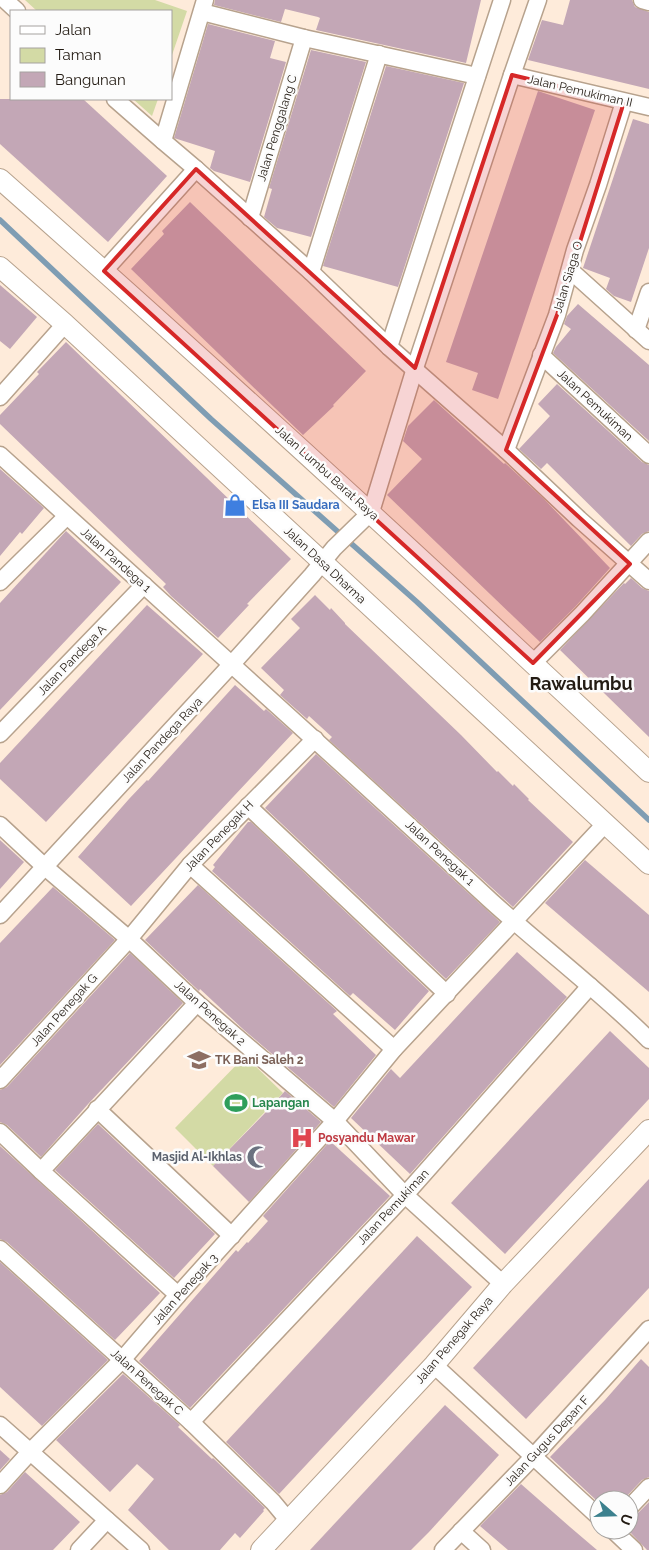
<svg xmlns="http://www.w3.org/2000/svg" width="649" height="1550" font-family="Raleway,sans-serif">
  <rect width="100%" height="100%" fill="#feebda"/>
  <!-- green -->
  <g fill="#d3daa5">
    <polygon points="25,0 155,0 187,11 171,58 171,11 37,11"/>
    <polygon points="133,99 158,99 152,116"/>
    <polygon points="245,1056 283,1093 213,1166 175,1128"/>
  </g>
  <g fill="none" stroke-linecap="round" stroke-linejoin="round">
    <!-- stream -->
    <polyline stroke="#7f9db3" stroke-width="5.5" points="0,220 211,419 417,602 649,820"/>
  </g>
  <!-- building -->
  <g fill="#c3a7b6">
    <polygon points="215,0 481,0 466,63 316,30 320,18 318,17 285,9 281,22 214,5"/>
    <polygon points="570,0 632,0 635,7 649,12 649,89 528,60 542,20 563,25"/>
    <polygon points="208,24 275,41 270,58 286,62 250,182 214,171 210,168 215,151 174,138"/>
    <polygon points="311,50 366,62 311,237 277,228 264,217 272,189 269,188"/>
    <polygon points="386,66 464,83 398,287 323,266"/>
    <polygon points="538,91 595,110 498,399 472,390 478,373 446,362"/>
    <polygon points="0,99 83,99 167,176 108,242 0,144"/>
    <polygon points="633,119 649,124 649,248 631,302 614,296 606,289 610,278 583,268"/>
    <polygon points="190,202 366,371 333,405 334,406 303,435 131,269 164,234 162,231"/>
    <polygon points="0,285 37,317 10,349 0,341"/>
    <polygon points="578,304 649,365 649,441 553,353 556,347 571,329 564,324 567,316"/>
    <polygon points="66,342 291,559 247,604 249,605 218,638 171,596 163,587 166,584 0,424 0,415 39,374 37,372"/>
    <polygon points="557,384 642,462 649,465 649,531 642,534 631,546 547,463 541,469 519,449 550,416 538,404"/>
    <polygon points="434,400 504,464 505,463 544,499 610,568 575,607 540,642 387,495 422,459 403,441 408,426"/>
    <polygon points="0,469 44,508 22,534 20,532 0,556"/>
    <polygon points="66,531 121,582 0,710 0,603"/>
    <polygon points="631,578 642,588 649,591 649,737 560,650 624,583 625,584"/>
    <polygon points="315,595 330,610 331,608 345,623 345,624 461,735 497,772 498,771 513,786 514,784 529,799 528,800 573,842 513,907 329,740 332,737 309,716 307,719 280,695 284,690 261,668 300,628 291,619"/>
    <polygon points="147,605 203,654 46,822 0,779 0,763"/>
    <polygon points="235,685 264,711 266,709 293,733 131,906 78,857 129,799 147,780 148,781"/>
    <polygon points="316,754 500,922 446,979 265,808"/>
    <polygon points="248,822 251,822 429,991 395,1030 353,993 350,996 212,871 215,867 213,865"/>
    <polygon points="0,840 24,862 0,889"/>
    <polygon points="585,860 649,915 649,992 545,903"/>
    <polygon points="198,885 337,1011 333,1014 376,1055 334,1107 244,1030 200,989 199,991 145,940"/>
    <polygon points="53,887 115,940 0,1065 0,943"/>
    <polygon points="517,952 567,997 410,1174 351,1118 391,1069 400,1078"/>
    <polygon points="130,953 183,1003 89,1103 41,1157 7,1125 0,1122 0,1090 7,1087"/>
    <polygon points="610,1031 649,1068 649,1099 505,1254 451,1203"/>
    <polygon points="285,1091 321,1122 249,1202 213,1166 265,1113"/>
    <polygon points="98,1124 215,1234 174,1278 55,1170"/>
    <polygon points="330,1141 390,1196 190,1408 139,1361 236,1250 238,1252 247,1242 248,1243 268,1221 263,1216"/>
    <polygon points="0,1146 160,1293 115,1340 7,1242 0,1239"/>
    <polygon points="649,1179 649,1288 526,1419 473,1368"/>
    <polygon points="417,1236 472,1287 279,1494 226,1442"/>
    <polygon points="0,1262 108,1360 42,1426 0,1387"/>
    <polygon points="641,1359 649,1367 649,1477 642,1480 623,1500 596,1500 550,1457 605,1400"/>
    <polygon points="123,1374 180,1425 178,1427 212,1459 213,1458 265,1508 263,1510 264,1511 240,1538 235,1533 220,1550 169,1550 128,1510 154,1479 137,1464 110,1492 56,1440"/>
    <polygon points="445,1405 499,1455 429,1532 411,1550 310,1550"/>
    <polygon points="0,1450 10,1459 0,1470"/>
    <polygon points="25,1472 80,1522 53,1550 0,1550 0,1495 7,1492"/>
    <polygon points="521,1484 570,1527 597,1550 508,1550 480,1526"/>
    <polygon points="649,1502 649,1550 647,1550 629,1531 629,1518 636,1515"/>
  </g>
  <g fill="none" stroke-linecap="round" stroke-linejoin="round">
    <defs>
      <g id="minor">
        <polyline points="5,0 17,11"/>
        <polyline points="642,0 649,2"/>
        <polyline points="202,12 304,38 477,76"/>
        <polyline points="512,75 649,107"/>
        <polyline points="115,99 163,141 196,169 311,272 389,347 506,450 579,519 649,581"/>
        <polyline points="163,141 205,0"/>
        <polyline points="250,218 304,38"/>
        <polyline points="570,270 649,341"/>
        <polyline points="104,271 196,169"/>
        <polyline points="311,272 379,54"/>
        <polyline points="636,330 649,292"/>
        <polyline points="389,347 502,0"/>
        <polyline points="541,355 649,455"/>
        <polyline points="0,397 65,324"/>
        <polyline points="506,450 557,315 575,250 598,185 624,102"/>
        <path d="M0 455C164 604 329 751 491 901 543 948 600 991 649 1040"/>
        <polyline points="0,582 67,516"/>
        <polyline points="533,663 582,614 649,541"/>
        <polyline points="0,734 144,585"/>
        <polyline points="248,806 447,994"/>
        <polyline points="0,825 45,867 129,939 197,1003 335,1121 405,1195 503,1284"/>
        <polyline points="190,865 394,1049"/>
        <polyline points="0,915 231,665 312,575 334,548 371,512 415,368 512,75 538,0"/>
        <polyline points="0,1080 129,939 190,865 315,739"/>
        <polyline points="97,1109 232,1236"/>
        <polyline points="0,1132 41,1171 178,1295"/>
        <polyline points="41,1171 197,1003"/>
        <polyline points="0,1249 191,1422 273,1502 288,1520"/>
        <polyline points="434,1365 599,1517"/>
        <polyline points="191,1422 405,1195 590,986"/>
        <polyline points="0,1425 141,1550"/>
        <polyline points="0,1485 30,1452 122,1360 178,1295 335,1121 394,1049 605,824"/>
        <polyline points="629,1508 649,1487"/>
        <polyline points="613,1530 634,1550"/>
        <polyline points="461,1531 482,1550"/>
        <polyline points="79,1550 107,1520"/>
        <polyline points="443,1550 533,1457 649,1329"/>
      </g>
      <g id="tertiary">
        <path d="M0 179C220 373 435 571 649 772"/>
        <polyline points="0,267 65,324 649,864"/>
        <polyline points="261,1550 434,1365 503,1284 649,1130"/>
      </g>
    </defs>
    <!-- minor casing -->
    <use href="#minor" stroke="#b7a28d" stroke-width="19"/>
    <!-- tertiary casing -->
    <use href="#tertiary" stroke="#b7a28d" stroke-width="22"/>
    <!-- minor -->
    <use href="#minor" stroke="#fff" stroke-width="16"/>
    <!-- tertiary -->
    <use href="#tertiary" stroke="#fff" stroke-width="20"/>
  </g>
  <!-- marked area -->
  <path fill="#d62828" fill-opacity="0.2" stroke="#d62828" stroke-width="4" stroke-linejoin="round" d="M512 75 624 102 557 315 506 450 630 564 533 663 104 271 196 169 415 368Z"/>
  <!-- icons -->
  <defs>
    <symbol id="shop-bare" viewBox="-9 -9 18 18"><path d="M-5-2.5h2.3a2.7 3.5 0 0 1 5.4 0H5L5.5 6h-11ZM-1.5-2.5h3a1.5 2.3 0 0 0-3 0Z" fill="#3f7fe0" stroke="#fcfcfc" stroke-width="2.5" paint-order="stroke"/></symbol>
    <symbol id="school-bare" viewBox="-9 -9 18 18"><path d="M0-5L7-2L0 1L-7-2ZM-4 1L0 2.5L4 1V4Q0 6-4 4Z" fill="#8d6e63" stroke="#fcfcfc" stroke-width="2.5" paint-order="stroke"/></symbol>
    <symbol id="stadium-bare" viewBox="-9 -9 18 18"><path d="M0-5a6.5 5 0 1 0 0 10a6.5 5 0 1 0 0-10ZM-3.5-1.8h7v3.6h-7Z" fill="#2e9e5b" stroke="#fcfcfc" stroke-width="2.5" paint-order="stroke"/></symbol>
    <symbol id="hospital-bare" viewBox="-9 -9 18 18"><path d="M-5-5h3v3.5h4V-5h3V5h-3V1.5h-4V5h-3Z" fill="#e0444e" stroke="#fcfcfc" stroke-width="2.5" paint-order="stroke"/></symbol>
    <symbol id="mosque-bare" viewBox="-9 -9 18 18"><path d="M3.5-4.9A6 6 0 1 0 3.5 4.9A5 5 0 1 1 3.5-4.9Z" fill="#6b7280" stroke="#fcfcfc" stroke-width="2.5" paint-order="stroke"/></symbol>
  </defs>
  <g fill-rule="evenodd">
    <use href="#shop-bare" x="219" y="489" width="32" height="32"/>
    <use href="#school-bare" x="183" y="1044" width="32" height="32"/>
    <use href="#stadium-bare" x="220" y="1087" width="32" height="32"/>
    <use href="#hospital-bare" x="286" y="1122" width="32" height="32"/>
    <use href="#mosque-bare" x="242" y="1141" width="32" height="32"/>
  </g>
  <g text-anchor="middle" stroke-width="5" stroke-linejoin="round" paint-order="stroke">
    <!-- street labels -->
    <g font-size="12" fill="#231b13" stroke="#fcfcfc">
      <text transform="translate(580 91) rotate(13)" y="4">Jalan Pemukiman II</text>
      <text transform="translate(277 128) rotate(-73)" y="4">Jalan Penggalang C</text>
      <text transform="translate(568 277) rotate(-73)" y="4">Jalan Siaga O</text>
      <text transform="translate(595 405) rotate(43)" y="4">Jalan Pemukiman</text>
      <text transform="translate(327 473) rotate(42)" y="4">Jalan Lumbu Barat Raya</text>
      <text transform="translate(116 560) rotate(42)" y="4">Jalan Pandega 1</text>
      <text transform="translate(325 565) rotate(43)" y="4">Jalan Dasa Dharma</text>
      <text transform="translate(72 660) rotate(-46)" y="4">Jalan Pandega A</text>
      <text transform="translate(162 740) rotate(-47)" y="4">Jalan Pandega Raya</text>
      <text transform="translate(219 836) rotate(-46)" y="4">Jalan Penegak H</text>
      <text transform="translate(440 853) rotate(43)" y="4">Jalan Penegak 1</text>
      <text transform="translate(64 1010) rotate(-48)" y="4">Jalan Penegak G</text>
      <text transform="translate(210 1013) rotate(42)" y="4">Jalan Penegak 2</text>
      <text transform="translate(393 1207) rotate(-47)" y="4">Jalan Pemukiman</text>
      <text transform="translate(185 1289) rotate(-48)" y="4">Jalan Penegak 3</text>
      <text transform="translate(454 1340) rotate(-49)" y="4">Jalan Penegak Raya</text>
      <text transform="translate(147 1382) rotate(42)" y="4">Jalan Penegak C</text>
      <text transform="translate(547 1441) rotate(-47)" y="4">Jalan Gugus Depan F</text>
    </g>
    <!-- shop labels -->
    <g font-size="12" font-weight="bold" fill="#366cbe" stroke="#fcfcfc" text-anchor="start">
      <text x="252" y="509">Elsa III Saudara</text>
    </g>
    <!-- education labels -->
    <g font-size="12" font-weight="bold" fill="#785e54" stroke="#fcfcfc" text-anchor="start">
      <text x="215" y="1064">TK Bani Saleh 2</text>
    </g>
    <!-- leisure labels -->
    <g font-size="12" font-weight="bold" fill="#27864d" stroke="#fcfcfc" text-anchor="start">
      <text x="252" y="1107">Lapangan</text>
    </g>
    <!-- health labels -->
    <g font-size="12" font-weight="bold" fill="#be3a42" stroke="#fcfcfc" text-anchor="start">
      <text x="318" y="1142">Posyandu Mawar</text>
    </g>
    <!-- worship labels -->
    <g font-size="12" font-weight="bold" fill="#5b616d" stroke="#fcfcfc" text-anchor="end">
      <text x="242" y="1161">Masjid Al-Ikhlas</text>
    </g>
    <!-- district labels -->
    <g font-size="18" font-weight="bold" fill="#231b13" stroke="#fcfcfc">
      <text x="581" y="690">Rawalumbu</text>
    </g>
  </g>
  <!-- legend -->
  <rect x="10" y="10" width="162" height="90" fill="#fcfcfc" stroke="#a5a29f"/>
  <rect x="20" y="26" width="25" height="8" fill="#ffffff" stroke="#a5a29f"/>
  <text x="55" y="35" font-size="15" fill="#231b13">Jalan</text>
  <rect x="20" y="48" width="25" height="15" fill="#d3daa5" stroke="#a5a29f"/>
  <text x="55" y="60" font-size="15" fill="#231b13">Taman</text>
  <rect x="20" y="72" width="25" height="15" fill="#c3a7b6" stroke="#a5a29f"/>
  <text x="55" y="85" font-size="15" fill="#231b13">Bangunan</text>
  <!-- north arrow -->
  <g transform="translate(614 1515) rotate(110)"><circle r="24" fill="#fcfcfc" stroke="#a5a29f"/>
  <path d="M0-4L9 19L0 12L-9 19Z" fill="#3c818e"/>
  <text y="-8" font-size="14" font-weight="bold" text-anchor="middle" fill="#231b13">U</text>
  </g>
</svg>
